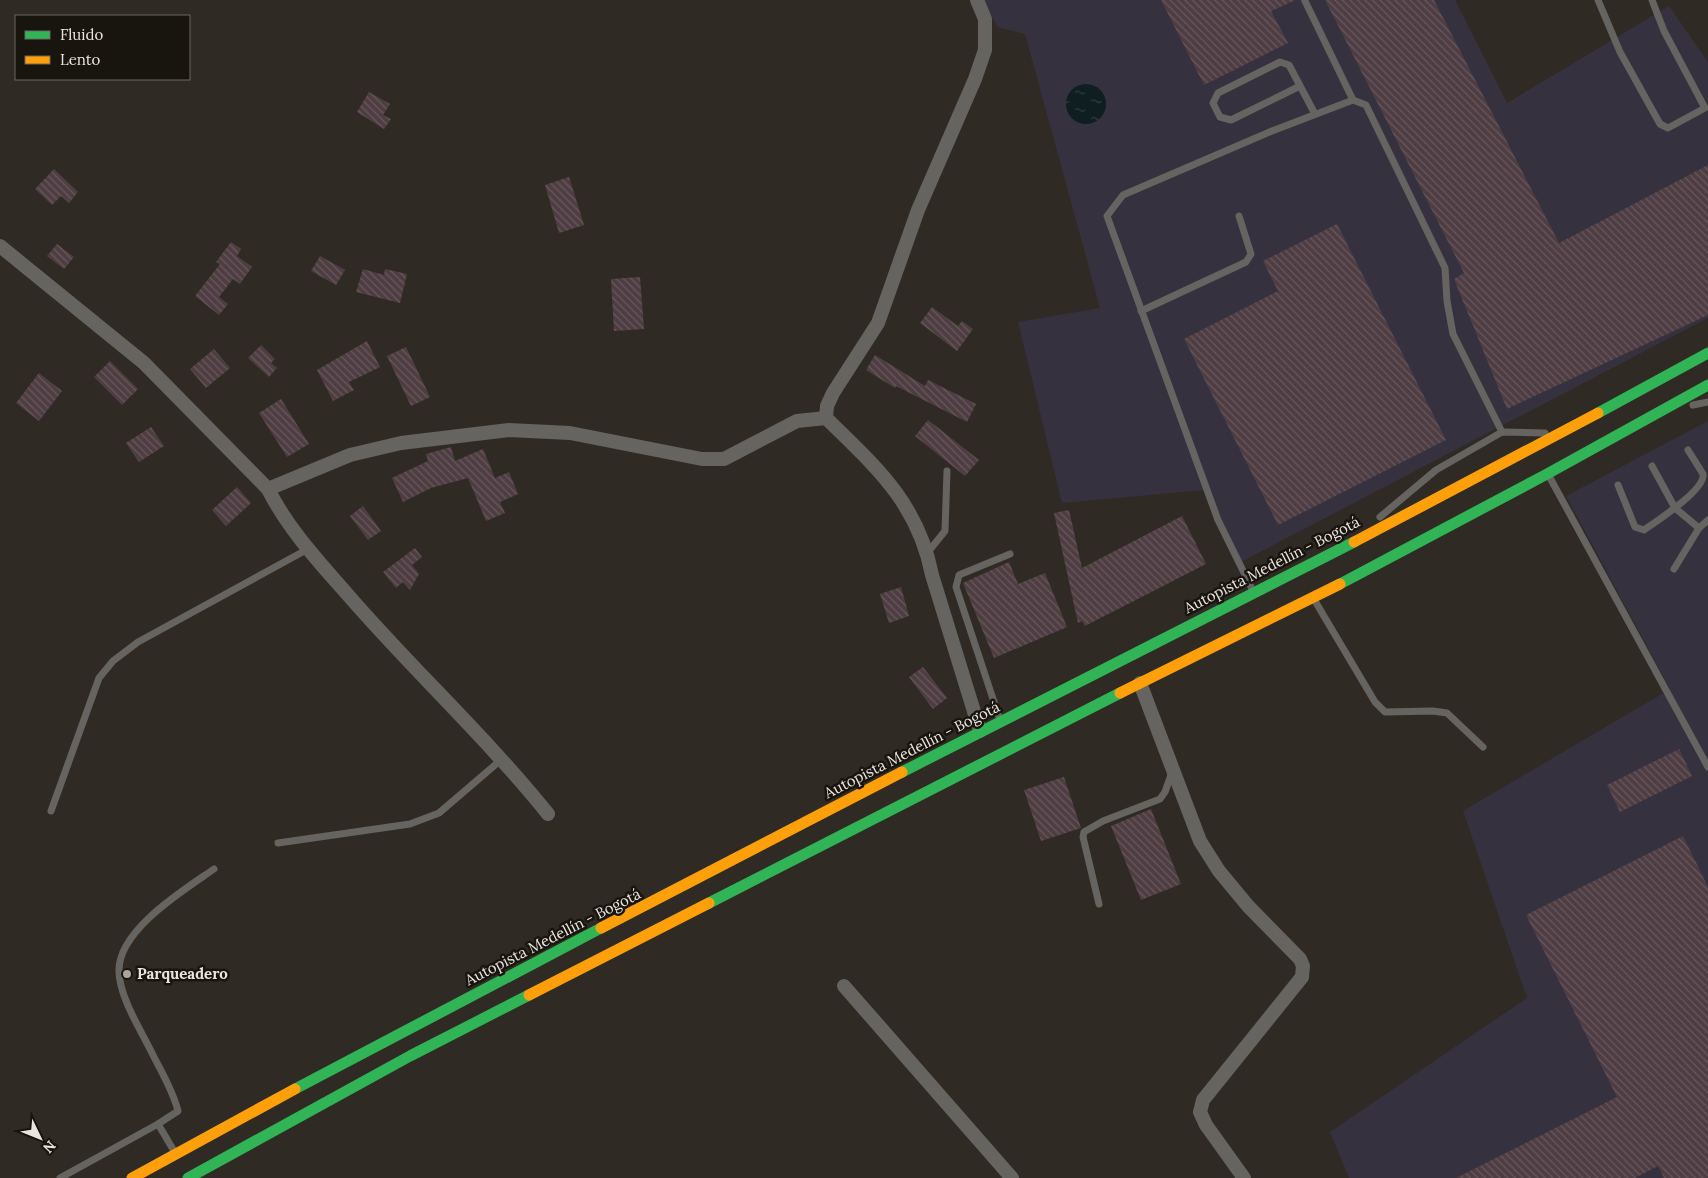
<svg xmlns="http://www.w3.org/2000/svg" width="1708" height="1178" font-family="Lora,serif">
  <defs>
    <pattern id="water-ripples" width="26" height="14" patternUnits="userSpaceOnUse" patternTransform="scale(1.25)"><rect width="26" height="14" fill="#0f1e20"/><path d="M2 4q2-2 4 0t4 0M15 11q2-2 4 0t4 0" fill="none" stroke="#323f40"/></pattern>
    <pattern id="building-back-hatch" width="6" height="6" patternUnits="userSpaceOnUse" patternTransform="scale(1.25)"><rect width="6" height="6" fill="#4e3d42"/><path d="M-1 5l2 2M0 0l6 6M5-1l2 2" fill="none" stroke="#68595d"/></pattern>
  </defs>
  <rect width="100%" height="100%" fill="#2f2b24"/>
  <!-- industrial -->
  <g fill="#35313e">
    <polygon points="984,0 1455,0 1507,103 1669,6 1708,62 1708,318 1241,562 1204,490 1062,503 1018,322 1100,308 1025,34 997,27"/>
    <polygon points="1708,421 1708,1178 1349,1178 1330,1132 1527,998 1463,811 1670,689 1566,496"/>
  </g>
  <!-- water -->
  <circle fill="url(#water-ripples)" cx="1086" cy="104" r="20"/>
  <!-- building -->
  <g fill="url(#building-back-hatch)">
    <polygon points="1161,0 1296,0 1271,11 1288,43 1204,85"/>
    <polygon points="1325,0 1434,0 1559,243 1708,165 1708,315 1507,409 1454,279 1464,273"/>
    <polygon points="369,92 390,104 383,115 391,119 384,129 357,112"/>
    <polygon points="54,169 78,192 69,203 61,196 52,205 35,189"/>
    <polygon points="569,177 584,225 559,233 545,185"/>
    <polygon points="1337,224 1446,440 1278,525 1184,339 1278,291 1263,261"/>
    <polygon points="231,242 241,249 237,256 252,267 240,284 233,279 219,297 228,304 219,315 195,296 220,264 216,262"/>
    <polygon points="57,244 74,257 64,269 47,256"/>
    <polygon points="320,256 345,270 336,285 311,271"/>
    <polygon points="363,269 384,275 385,269 407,274 400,303 356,292"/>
    <polygon points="640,277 644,329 614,331 611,279"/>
    <polygon points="932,307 958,326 962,321 973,329 957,351 920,323"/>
    <polygon points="367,341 380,367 349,382 354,390 333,401 317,370"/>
    <polygon points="261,345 275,359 271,363 277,368 269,377 248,358"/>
    <polygon points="406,347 430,397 411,406 387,356"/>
    <polygon points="214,349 230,368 206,388 190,369"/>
    <polygon points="875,355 925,386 928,380 976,404 967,422 896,386 895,388 866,370"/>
    <polygon points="110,361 138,389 122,405 94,377"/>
    <polygon points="39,373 62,391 39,421 16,403"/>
    <polygon points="281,399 309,444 287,457 259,413"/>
    <polygon points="928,420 979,460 965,476 915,436"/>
    <polygon points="151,427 164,446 139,462 126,443"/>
    <polygon points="451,447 455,461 483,449 495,478 509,472 518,494 500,502 505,513 486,521 468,478 431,488 403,502 392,478 428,461 426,454"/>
    <polygon points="237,487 251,503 226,526 212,510"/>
    <polygon points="363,506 381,531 368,540 350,516"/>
    <polygon points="1069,510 1082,568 1182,516 1206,564 1085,626 1082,621 1078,623 1054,513"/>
    <polygon points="415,548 422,557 412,565 419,574 410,590 403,582 396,588 383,572"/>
    <polygon points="1009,562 1018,584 1045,573 1067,627 994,658 963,583"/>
    <polygon points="901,587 909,616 889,623 880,594"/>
    <polygon points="923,667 947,698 933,709 909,677"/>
    <polygon points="1679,749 1692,776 1620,812 1607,785"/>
    <polygon points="1064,777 1081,828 1041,841 1024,790"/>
    <polygon points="1151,809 1181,884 1141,900 1111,826"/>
    <polygon points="1683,836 1708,887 1708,1178 1664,1178 1658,1166 1635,1178 1456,1178 1617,1097 1526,915"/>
  </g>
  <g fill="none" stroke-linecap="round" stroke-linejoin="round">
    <!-- lane -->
    <g stroke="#666460" stroke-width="7">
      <polyline points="1598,0 1620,52 1660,124 1668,128 1705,108 1664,31 1652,0"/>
      <polyline points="1305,1 1353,100"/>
      <polyline points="1300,86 1231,120 1220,117 1213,103 1218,93 1280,62 1289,65 1315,114"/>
      <polyline points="1141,311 1246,262 1251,254 1239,216"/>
      <polyline points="1693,405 1708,402"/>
      <polyline points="1652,466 1675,508 1699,528"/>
      <polyline points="1549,476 1708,767"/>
      <path d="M1618 485 1635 527 1644 530C1657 521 1706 489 1703 474L1688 450"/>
      <polyline points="1380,517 1436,470 1502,432 1545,433"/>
      <polyline points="928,552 945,531 947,471"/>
      <polyline points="1674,569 1699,528 1708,520"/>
      <polyline points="1253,591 1218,520 1107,216 1123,195 1272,131 1353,100 1366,105 1445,268 1447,301 1453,334 1502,432"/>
      <polyline points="1315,601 1375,702 1385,712 1433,711 1447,713 1483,747"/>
      <polyline points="999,717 956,587 959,575 1010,554"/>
      <polyline points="51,811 99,678 113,661 138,642 308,549"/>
      <polyline points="278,843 410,824 439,813 502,759"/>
      <polyline points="1099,904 1083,837 1084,832 1103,821 1160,799 1165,792 1172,772"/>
      <path d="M158 1124 178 1111C173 1091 162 1073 153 1055 142 1032 119 997 119 971 118 930 184 890 214 869"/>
      <polyline points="60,1178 158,1124 174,1151"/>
    </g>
    <!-- street -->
    <g stroke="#666460" stroke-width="14">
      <path d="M0 246 144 363 268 489 350 455 401 443 509 430 570 433 702 459H724L797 421 826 418C876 467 918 503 932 575L980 731"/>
      <polyline points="826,418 827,406 833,393 878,323 918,210 975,79 985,50 985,19 977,0"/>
      <path d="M268 489C288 529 319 562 348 595 413 670 486 737 548 814"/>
      <polyline points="1140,683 1200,841 1219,871 1248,906 1300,959 1303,966 1302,977 1203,1100 1200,1112 1206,1125 1244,1178"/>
      <polyline points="844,986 1012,1178"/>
    </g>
    <!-- fast -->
    <g stroke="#30b455" stroke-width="11">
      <polyline points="1598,413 1708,353"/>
      <polyline points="1340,584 1547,474 1708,385"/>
      <polyline points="902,772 1354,542"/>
      <polyline points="709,903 1120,693"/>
      <polyline points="295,1089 601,928"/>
      <polyline points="188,1178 410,1056 529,995"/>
    </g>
    <!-- slow -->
    <g stroke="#ff9f0a" stroke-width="11">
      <polyline points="1354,542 1598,413"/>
      <polyline points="1120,693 1340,584"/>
      <polyline points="601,928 902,772"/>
      <polyline points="529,995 709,903"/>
      <polyline points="132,1178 295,1089"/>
    </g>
  </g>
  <!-- markers -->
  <circle fill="#a9a49c" stroke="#18150f" stroke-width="2" cx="127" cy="974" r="5"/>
  <g text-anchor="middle" stroke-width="5" stroke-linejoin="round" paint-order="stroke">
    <!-- street labels -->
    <g font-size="15" fill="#eae5dd" stroke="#18150f">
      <text transform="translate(1272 565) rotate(-27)" y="5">Autopista Medellín - Bogotá</text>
      <text transform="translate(912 750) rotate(-27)" y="5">Autopista Medellín - Bogotá</text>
      <text transform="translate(553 937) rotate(-27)" y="5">Autopista Medellín - Bogotá</text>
    </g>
    <!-- poi labels -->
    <g font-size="15" font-weight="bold" fill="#eae5dd" stroke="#18150f" text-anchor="start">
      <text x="137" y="979">Parqueadero</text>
    </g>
  </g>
  <!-- legend -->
  <rect x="15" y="15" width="175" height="65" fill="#18150f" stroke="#6c6861"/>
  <rect x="25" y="31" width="25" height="8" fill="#30b455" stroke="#6c6861"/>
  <text x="60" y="40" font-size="15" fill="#eae5dd">Fluido</text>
  <rect x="25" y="56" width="25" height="8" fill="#ff9f0a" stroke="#6c6861"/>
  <text x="60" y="65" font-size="15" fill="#eae5dd">Lento</text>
  <!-- north arrow -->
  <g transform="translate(40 1138) rotate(133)" stroke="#18150f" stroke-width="4" paint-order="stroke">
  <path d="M0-4L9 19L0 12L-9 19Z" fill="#eae5dd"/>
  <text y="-8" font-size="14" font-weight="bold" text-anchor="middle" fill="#eae5dd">N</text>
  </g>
</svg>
